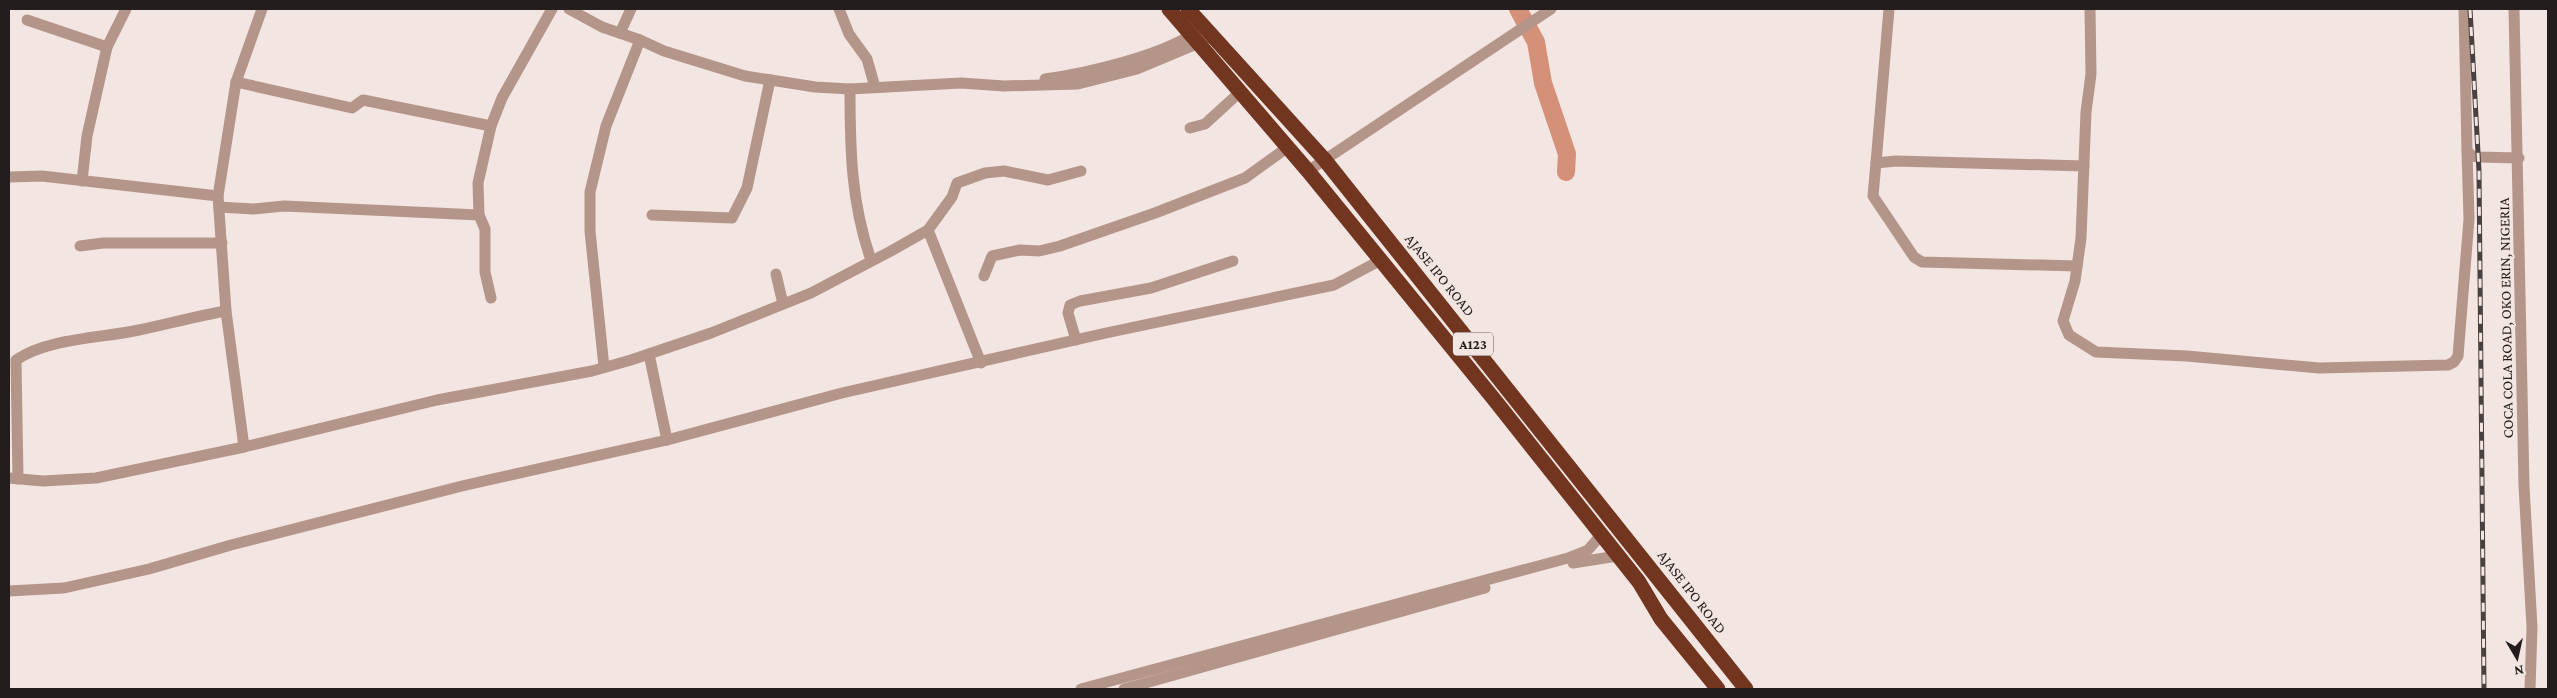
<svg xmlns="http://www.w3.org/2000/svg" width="2557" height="698" font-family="'Crimson Pro',serif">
  <rect width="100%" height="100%" fill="#f3e5e1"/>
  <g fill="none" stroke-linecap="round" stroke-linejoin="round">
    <!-- river -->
    <polyline stroke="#d59078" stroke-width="18" points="1518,9 1536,42 1543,83 1567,154 1566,172"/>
    <!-- minor -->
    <g stroke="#b4958a" stroke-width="11">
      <polyline points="569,9 602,27 640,40 664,51 745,76 815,87 850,89 961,83 1004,86 1078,84 1137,69 1204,41"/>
      <polyline points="839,9 849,34 867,59 875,87"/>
      <polyline points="2090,9 2091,74 2086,112 2081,238 2075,281 2063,321 2069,335 2096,352 2187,356 2319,368 2448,365 2454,362 2458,356 2469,219 2467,151"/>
      <polyline points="2464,9 2467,151 2472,156 2478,157 2519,158"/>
      <polyline points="2514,9 2524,486 2532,627 2530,689"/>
      <polyline points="27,20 107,47"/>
      <polyline points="620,33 631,9"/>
      <path d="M1045 79C1088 73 1160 56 1196 32"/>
      <polyline points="236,82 352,108 363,100 491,126"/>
      <path d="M850 89C850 149 851 203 871 260"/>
      <polyline points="1190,128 1205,124 1240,92"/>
      <polyline points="1876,163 1889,9"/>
      <polyline points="1308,171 1551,9"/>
      <polyline points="9,177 42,176 218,196"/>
      <polyline points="82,181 87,136 107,47 126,9"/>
      <polyline points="219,207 253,209 284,206 479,215"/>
      <polyline points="652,215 732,218 747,188 770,80"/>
      <polyline points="928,230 981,363"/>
      <polyline points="80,246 103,243 222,243"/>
      <polyline points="2077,266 1922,262 1914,257 1873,196 1876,163 1896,161 2084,166"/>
      <polyline points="776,274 783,304"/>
      <polyline points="984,276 992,256 1020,250 1039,251 1060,246 1155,213 1245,178 1288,147"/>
      <polyline points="491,298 485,272 485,229 479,215 478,183 491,126 502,98 552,9"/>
      <polyline points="1076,340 1068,313 1070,305 1080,301 1151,288 1233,261"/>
      <polyline points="649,354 667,440"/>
      <polyline points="604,367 590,231 590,192 606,126 640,40"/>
      <polyline points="244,447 226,311 218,196 236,82 262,9"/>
      <polyline points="9,478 43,481 96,478 244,447 437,400 592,371 631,360 711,333 811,293 891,251 928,230 952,197 957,183 985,173 1004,171 1048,180 1081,171"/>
      <path d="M18 479 16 360C48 338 102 338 139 330 168 324 197 316 226 311"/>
      <polyline points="1573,563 1617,556"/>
      <polyline points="9,591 64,588 149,569 231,545 462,486 667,440 842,393 1106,333 1334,285 1381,260"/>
      <polyline points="1081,689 1568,558 1588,550 1601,535"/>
      <polyline points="1124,689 1485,588"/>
    </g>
    <!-- highway -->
    <g stroke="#713520" stroke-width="15">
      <polyline points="1169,9 1308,171 1493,398 1639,582 1661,619 1718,689"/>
      <polyline points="1188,9 1324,159 1746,689"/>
    </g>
    <defs>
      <polyline id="rail" points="2470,9 2479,171 2484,689"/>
    </defs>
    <!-- rail casing -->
    <use href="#rail" stroke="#484140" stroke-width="5"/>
    <!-- rail -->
    <use href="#rail" stroke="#f3e5e1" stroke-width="3" stroke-dasharray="9" stroke-linecap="butt"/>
  </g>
  <g text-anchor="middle" stroke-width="4.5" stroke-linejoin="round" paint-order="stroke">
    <!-- shield labels -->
    <rect fill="#f3e5e1" stroke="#615a58" stroke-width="1" x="1453" y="332.5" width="40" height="23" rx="4"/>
    <g font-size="14" font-weight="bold" fill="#231e1d">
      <text x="1473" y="349">A123</text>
    </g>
    <!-- street labels -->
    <g font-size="15" fill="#231e1d" stroke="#f3e5e1">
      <text transform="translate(1440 275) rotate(51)" y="5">AJASE IPO ROAD</text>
      <text transform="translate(2506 318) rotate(-91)" y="5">COCA COLA ROAD, OKO ERIN, NIGERIA</text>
      <text transform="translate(1692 592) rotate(52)" y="5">AJASE IPO ROAD</text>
    </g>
  </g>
  <!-- border -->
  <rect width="2557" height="698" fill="none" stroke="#231e1d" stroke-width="20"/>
  <!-- north arrow -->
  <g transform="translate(2517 658) rotate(171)" stroke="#f3e5e1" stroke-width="4" paint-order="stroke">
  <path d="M0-4L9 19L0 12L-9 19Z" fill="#231e1d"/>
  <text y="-8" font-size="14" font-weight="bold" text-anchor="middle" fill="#231e1d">N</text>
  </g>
</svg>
